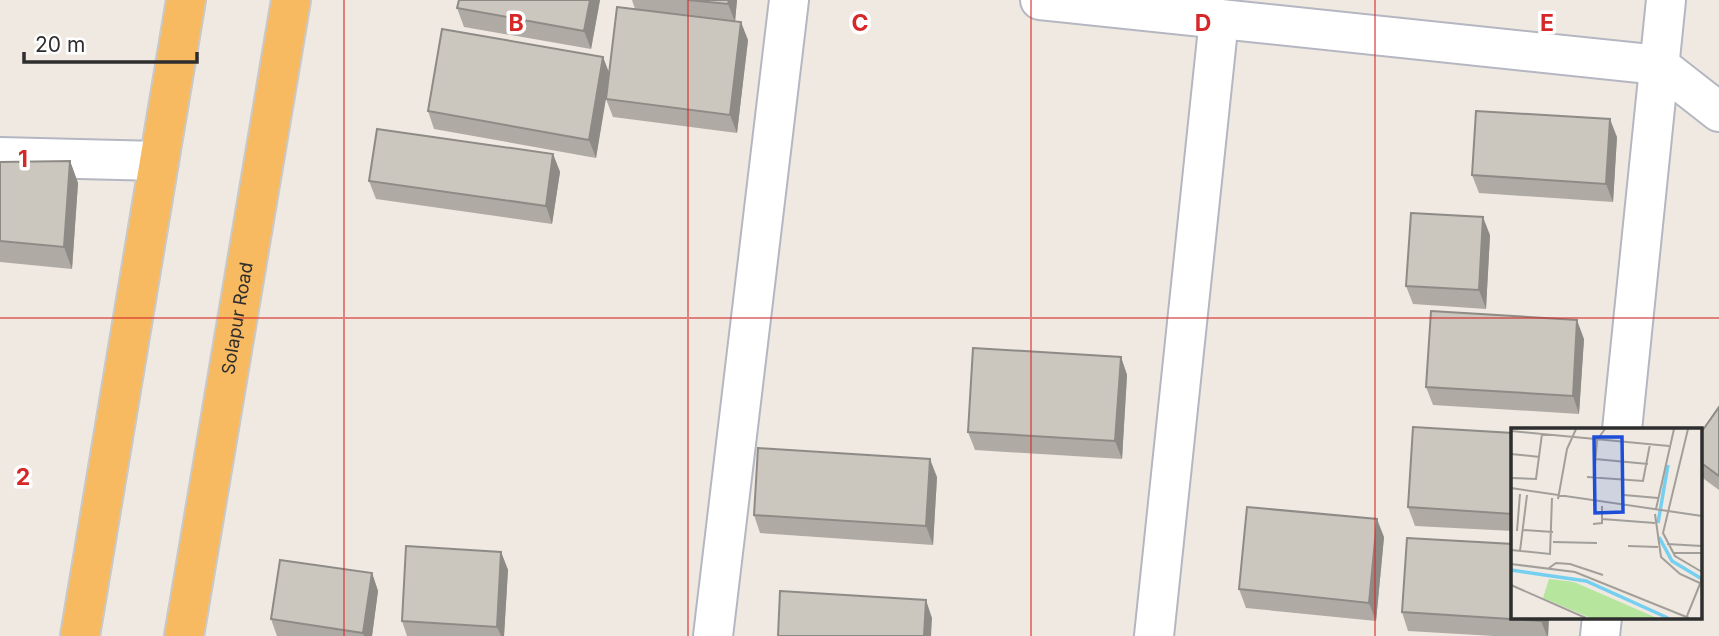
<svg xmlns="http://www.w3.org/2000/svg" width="1719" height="636" font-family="Inter,sans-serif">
  <rect width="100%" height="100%" fill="#efe9e1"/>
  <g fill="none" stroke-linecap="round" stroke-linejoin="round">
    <defs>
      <g id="minor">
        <polyline points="1040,0 1659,65 1719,112"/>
        <polyline points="0,157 159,161"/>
        <polyline points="1622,430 1666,0"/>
        <polyline points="713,636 789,0"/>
        <polyline points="1154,636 1219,19"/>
        <polyline points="1600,636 1602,617"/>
      </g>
      <g id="trunk">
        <polyline points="80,636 186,0"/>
        <path id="s1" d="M184 636 291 0"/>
      </g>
    </defs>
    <!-- minor casing -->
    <use href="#minor" stroke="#b4b7c1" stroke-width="42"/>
    <!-- trunk casing -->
    <use href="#trunk" stroke="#c9c9c9" stroke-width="42"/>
    <!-- minor -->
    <use href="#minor" stroke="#fff" stroke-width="38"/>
    <!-- trunk -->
    <use href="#trunk" stroke="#f8ba60" stroke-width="38"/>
  </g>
  <!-- wall -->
  <g fill="#afaba4">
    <polygon points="459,0 600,0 591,49 464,27 457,8"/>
    <polygon points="632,0 737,0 735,21 748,40 737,133 613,117 606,99 607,88 596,158 434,129 428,111 603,57 609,74 635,9"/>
    <polygon points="1617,137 1613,202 1479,193 1472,175"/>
    <polygon points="553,154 560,172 552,224 376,199 369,181"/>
    <polygon points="70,161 78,183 72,269 0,262 0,162"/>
    <polygon points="1490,235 1486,309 1413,304 1406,286"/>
    <polygon points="1584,339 1579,414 1433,405 1426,387"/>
    <polygon points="1121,357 1127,375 1122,459 975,450 968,432"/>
    <polygon points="1719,407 1719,490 1700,476 1700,434"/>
    <polygon points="1513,433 1513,531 1415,526 1408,507"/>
    <polygon points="937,477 933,545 760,533 754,515"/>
    <polygon points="1384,537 1376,621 1246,608 1239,589"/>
    <polygon points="501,552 508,570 504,636 407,636 402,621"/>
    <polygon points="372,573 378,591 372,636 277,636 271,619"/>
    <polygon points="1402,612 1513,617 1549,617 1548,636 1494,636 1408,631"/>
  </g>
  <!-- shaded-wall -->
  <g fill="#8e8b86">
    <polygon points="590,0 600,0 591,49 584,31"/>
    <polygon points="729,0 737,0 735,22 728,4"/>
    <polygon points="741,22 748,40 737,133 730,115"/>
    <polygon points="603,57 610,75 596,158 589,140"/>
    <polygon points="1610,119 1617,137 1613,202 1606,184"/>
    <polygon points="553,154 560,172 552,224 546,206"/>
    <polygon points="70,161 78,183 72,269 64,247"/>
    <polygon points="1483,217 1490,235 1486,309 1479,290"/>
    <polygon points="1577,320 1584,339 1579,414 1573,396"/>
    <polygon points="1121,357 1127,375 1122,459 1115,441"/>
    <polygon points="930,459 937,477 933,545 926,526"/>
    <polygon points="1377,519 1384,537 1376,621 1369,603"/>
    <polygon points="501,552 508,570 504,636 501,636 497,627"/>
    <polygon points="372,573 378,591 372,636 364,636 363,633"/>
    <polygon points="926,600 932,618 931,636 924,636"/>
    <polygon points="1541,617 1549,617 1548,636 1547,636 1541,621"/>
  </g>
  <!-- building -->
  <g fill="#cbc7bf" stroke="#8e8b86" stroke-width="2">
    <polygon points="459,0 590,0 584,31 457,8"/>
    <polygon points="688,0 729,0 728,4"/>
    <polygon points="617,7 741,22 730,115 606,99"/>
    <polygon points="442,29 603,57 589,140 428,111"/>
    <polygon points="1476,111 1610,119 1606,184 1472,175"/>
    <polygon points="377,129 553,154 546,206 369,181"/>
    <polygon points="70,161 64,247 0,241 0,162"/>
    <polygon points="1411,213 1483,217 1479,290 1406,286"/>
    <polygon points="1431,311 1577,320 1573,396 1426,387"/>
    <polygon points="973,348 1121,357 1115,441 968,432"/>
    <polygon points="1719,407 1719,476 1700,462 1700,434"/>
    <polygon points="1413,427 1513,433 1513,514 1408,507"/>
    <polygon points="758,448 930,459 926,526 754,515"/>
    <polygon points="1247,507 1377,519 1369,603 1239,589"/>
    <polygon points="1407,538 1513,544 1513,617 1541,617 1541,621 1402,612"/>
    <polygon points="406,546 501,552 497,627 402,621"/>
    <polygon points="280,560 372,573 363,633 271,619"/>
    <polygon points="780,591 926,600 924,636 778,636"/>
  </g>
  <!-- grid -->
  <path fill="none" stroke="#d62828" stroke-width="2" stroke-opacity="0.55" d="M344 0V636M688 0V636M1031 0V636M1375 0V636M0 318H1719"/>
  <g text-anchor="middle" stroke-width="7" stroke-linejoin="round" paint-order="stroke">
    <!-- street labels -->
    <g font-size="18" fill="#2e2e2e" stroke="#fff">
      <text dy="6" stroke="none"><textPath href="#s1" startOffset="322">Solapur Road</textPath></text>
    </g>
  </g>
  <!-- overview -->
  <g transform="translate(1511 428)">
    <rect width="191" height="191" fill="#efe9e1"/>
    <path d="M38 151 63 154 146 190H80L32 170Z" fill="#b6e59e"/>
    <path fill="none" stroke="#75cff0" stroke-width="3.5" d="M147 95 157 37M148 109 161 133 191 151M0 142 75 153 157 190"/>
    <path fill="none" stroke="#a29e99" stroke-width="2" d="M177 1 152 105 164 128 191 144M0 3 158 18M0 26 29 29M84 31 137 36M76 49 132 53 139 16M0 50 25 51 31 6M83 50 86 12 94 1M0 60 191 88M113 67 147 70M47 71 56 21 65 1M145 81 163 1M144 86 150 129 169 146 191 156M91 91 144 95M82 96 91 95V78M12 102 42 104M6 103 9 66M42 114 86 115M156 116 191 118M117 118 147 119M0 122 39 126 41 70M9 123 16 67M162 125H191M0 136 64 144 178 190M38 140 45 135 59 136 92 147M0 157 75 190M176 188 191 151"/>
    <path fill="#1d4ed8" fill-opacity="0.15" stroke="#1d4ed8" stroke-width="3.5" d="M83 9H111L112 84 84 85Z"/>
    <rect width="191" height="191" fill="none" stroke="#2e2e2e" stroke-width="3.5"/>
  </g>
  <g font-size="23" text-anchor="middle" font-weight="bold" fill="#d62828" stroke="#fff" stroke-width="7" stroke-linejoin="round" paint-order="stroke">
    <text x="516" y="31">B</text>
    <text x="860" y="31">C</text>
    <text x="1203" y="31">D</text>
    <text x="1547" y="31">E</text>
    <text x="23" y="167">1</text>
    <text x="23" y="485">2</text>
  </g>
  <!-- scale -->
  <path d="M24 52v10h173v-10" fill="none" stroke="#2e2e2e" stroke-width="3.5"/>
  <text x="35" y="52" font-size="21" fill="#2e2e2e" stroke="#ffffff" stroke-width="5" paint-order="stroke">20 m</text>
</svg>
